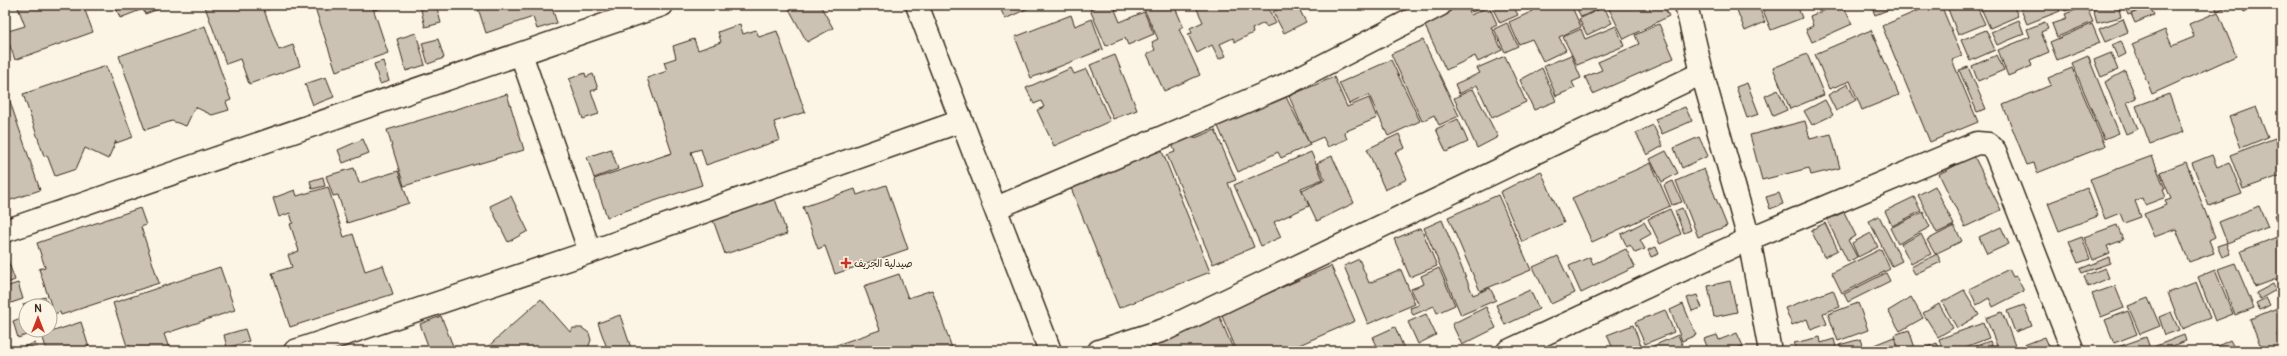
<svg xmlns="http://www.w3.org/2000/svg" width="2287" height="356" font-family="Pangolin,'Playpen Sans Arabic',sans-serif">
  <rect width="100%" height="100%" fill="#fcf5e5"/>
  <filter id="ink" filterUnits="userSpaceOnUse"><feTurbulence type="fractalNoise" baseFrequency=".025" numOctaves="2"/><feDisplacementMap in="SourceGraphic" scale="8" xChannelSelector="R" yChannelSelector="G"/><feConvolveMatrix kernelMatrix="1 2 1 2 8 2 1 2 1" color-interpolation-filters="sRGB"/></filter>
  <g filter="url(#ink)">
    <!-- building -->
    <g fill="#ccc2b3" stroke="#3b2a1e">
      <polygon points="17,5 83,5 93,32 15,60 5,32 25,26"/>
      <polygon points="115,5 157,5 159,9 145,14 143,9 120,18"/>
      <polygon points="211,5 262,5 279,50 293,45 300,66 249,84 240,59 226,64 205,7"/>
      <polygon points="265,5 282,5 267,10"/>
      <polygon points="314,5 372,5 388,53 336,71"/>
      <polygon points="374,5 391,5 375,10"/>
      <polygon points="420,5 436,5 441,23 425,27"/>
      <polygon points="477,5 551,5 557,23 537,29 533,17 486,33"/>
      <polygon points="791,5 820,5 833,28 807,42 788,7"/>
      <polygon points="999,5 1035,5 1005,19"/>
      <polygon points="1122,5 1123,7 1115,10 1120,22 1144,12 1154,34 1128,45 1125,38 1106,46 1090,10 1099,5"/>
      <polygon points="1142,5 1174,5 1183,26 1179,29 1200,75 1164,91 1147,54 1155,50 1152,42 1158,39"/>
      <polygon points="1200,5 1266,5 1276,23 1266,27 1264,23 1252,29 1253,33 1235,42 1233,38 1220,44 1226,56 1219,59 1212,45 1197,53 1188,34 1192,33 1190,28 1203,22 1196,7"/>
      <polygon points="1285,5 1297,5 1306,22 1284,33 1273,12"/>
      <polygon points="1453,5 1467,5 1471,15 1489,6 1497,24 1491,27 1502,50 1478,62 1475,56 1446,70 1422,20"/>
      <polygon points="1469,5 1487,5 1472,12"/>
      <polygon points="1491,5 1513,5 1518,15 1500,23"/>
      <polygon points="1530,5 1571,5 1581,27 1559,37 1566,50 1543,61 1532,39 1519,44 1509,22 1533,11"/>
      <polygon points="1575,5 1606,5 1581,17"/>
      <polygon points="1607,5 1663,5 1669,16 1624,39"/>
      <polygon points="1750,5 1758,5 1765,22 1745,31 1737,10"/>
      <polygon points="1769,5 1797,5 1802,18 1771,30 1762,8"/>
      <polygon points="1814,5 1829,5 1816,10"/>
      <polygon points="1837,5 1843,5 1852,24 1812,42 1806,29 1813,26 1810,16"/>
      <polygon points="1871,5 1900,5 1875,15"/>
      <polygon points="1941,5 1962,56 1952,60 1978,122 1930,142 1882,26 1931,5"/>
      <polygon points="1956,5 1976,5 1985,24 1958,35 1948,9"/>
      <polygon points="1983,5 2013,5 2018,16 1990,28 1980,6"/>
      <polygon points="2019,5 2058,5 2060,11 2027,24"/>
      <polygon points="2062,5 2079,5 2065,11"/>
      <polygon points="2092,5 2118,5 2121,17 2097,23"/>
      <polygon points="2124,5 2153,5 2128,15"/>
      <polygon points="2215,5 2231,5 2217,11"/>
      <polygon points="2241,5 2263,5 2244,12"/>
      <polygon points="2086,6 2093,22 2057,37 2052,24 2067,19 2065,14"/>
      <polygon points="2150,6 2154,15 2135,23 2131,14"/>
      <polygon points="1604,7 1612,23 1587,35 1579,19"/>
      <polygon points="2218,12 2236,56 2152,94 2132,44 2165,30 2172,46 2194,37 2189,24"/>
      <polygon points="1071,15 1075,26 1092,19 1103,49 1031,78 1015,37"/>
      <polygon points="2123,19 2128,32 2105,42 2099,29"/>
      <polygon points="2019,20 2024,34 1997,45 1991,32"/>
      <polygon points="2045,22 2048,29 2041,32 2049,52 2030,60 2032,66 2008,76 1998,50 2030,37 2027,29"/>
      <polygon points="1507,23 1518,46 1505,52 1494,29"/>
      <polygon points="740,24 743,34 756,30 759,37 777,31 805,112 774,122 780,140 706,165 701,149 691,152 702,185 607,217 594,179 672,153 647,78 667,71 664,62 676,58 673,46 694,39 698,50 721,42 718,32"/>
      <polygon points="1659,24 1674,58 1593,94 1585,77 1602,70 1598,62 1639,44 1635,35"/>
      <polygon points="2092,24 2100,43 2057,60 2050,42"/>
      <polygon points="205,26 231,100 226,102 229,110 212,115 195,107 186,126 172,121 145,130 119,56"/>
      <polygon points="1616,26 1624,46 1577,65 1563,37 1581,29 1585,39"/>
      <polygon points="1871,30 1899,95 1862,110 1850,81 1829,89 1815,54"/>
      <polygon points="1986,30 1995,50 1970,61 1961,40"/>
      <polygon points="416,33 425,65 406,71 397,39"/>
      <polygon points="438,39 444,58 428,64 422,43"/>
      <polygon points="1423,40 1459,116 1439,125 1434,115 1422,121 1391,54"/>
      <polygon points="2121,41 2126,54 2118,58 2112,45"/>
      <polygon points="2111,53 2118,70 2101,77 2094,60"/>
      <polygon points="1807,54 1824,95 1790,109 1773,68"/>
      <polygon points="1115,55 1137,110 1113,119 1090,65"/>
      <polygon points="1571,55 1581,78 1572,82 1575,88 1556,96 1544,66"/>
      <polygon points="1997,55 2004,70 1978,81 1972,66"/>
      <polygon points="1505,56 1526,102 1492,118 1477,85 1459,94 1455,84 1480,73 1477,68"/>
      <polygon points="2088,56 2119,133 2104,139 2072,63"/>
      <polygon points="1391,60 1420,121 1388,136 1369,95 1349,104 1339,83"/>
      <polygon points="383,61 389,81 380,84 374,64"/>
      <polygon points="106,66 133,137 116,143 116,141 108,159 85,148 76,169 55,176 47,155 44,156 23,94"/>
      <polygon points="1968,67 1986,109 1977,112 1959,70"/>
      <polygon points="1071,68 1074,74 1087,69 1110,121 1054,146 1037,110 1044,107 1041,101 1034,104 1026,88"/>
      <polygon points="1542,68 1556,101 1534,110 1520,80"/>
      <polygon points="2072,68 2105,146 2037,173 2034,163 2027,165 2003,105 2051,85 2048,78"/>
      <polygon points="2125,71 2136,98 2127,102 2138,129 2126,134 2105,82"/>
      <polygon points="585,73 586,77 593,74 598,89 591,91 599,114 583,119 569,79"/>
      <polygon points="326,77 334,97 313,105 305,84"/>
      <polygon points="1334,77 1347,107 1369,98 1377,118 1344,132 1347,139 1328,147 1323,137 1309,143 1289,96"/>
      <polygon points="1747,83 1759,114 1747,118 1736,87"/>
      <polygon points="1848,84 1856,100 1836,111 1828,95"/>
      <polygon points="5,87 40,190 5,202"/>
      <polygon points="1473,89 1498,137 1477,148 1454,98"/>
      <polygon points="1778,90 1787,110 1773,116 1765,96"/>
      <polygon points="1283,91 1310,145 1281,158 1278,152 1238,172 1216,122"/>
      <polygon points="507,94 524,150 404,186 387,130"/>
      <polygon points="2169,94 2183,132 2150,144 2136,106"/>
      <polygon points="1825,100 1833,115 1812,125 1804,111"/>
      <polygon points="1685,107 1692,121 1662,134 1655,119"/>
      <polygon points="2256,107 2268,137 2241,148 2229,117"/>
      <polygon points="1458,119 1468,142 1446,152 1436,129"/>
      <polygon points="1805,121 1810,139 1831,134 1840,168 1811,175 1809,168 1762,180 1750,135"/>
      <polygon points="1653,125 1663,146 1647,155 1636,133"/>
      <polygon points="1190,127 1195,138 1215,130 1236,180 1228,183 1254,247 1213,264 1167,155 1175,152 1169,136"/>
      <polygon points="1399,134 1405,148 1395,152 1407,179 1385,190 1367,149"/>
      <polygon points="1699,137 1708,156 1682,168 1674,148"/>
      <polygon points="2275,138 2282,156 2282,175 2243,189 2230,155"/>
      <polygon points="363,139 369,153 343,163 338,150"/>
      <polygon points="1160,146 1210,272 1119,308 1069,183"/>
      <polygon points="611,149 618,169 594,178 587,157"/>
      <polygon points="1666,151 1678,173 1662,182 1650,159"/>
      <polygon points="1311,152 1323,179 1301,188 1309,206 1274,222 1281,237 1261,246 1234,185"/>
      <polygon points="2212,155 2217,167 2229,162 2242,194 2209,206 2192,163"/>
      <polygon points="1332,156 1354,203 1317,221 1302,190 1325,179 1317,163"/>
      <polygon points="1974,156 2001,210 1965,227 1939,174"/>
      <polygon points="2152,156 2165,189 2163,190 2166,197 2145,205 2142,198 2135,201 2141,217 2124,223 2120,213 2105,219 2090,179"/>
      <polygon points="2186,162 2215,237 2209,240 2214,253 2189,262 2176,229 2154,237 2144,214 2167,205 2165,201 2171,199 2160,172"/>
      <polygon points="1651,163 1670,206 1592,242 1572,198"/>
      <polygon points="354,168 359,183 398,171 409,203 347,223 338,195 333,196 326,176"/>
      <polygon points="1704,169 1727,226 1698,237 1676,181"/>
      <polygon points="1541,171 1564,223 1522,242 1500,192"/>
      <polygon points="323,177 325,186 312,189 310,181"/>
      <polygon points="1673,181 1682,202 1672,205 1664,185"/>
      <polygon points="886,185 908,249 835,274 825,246 818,249 803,207 855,189 857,195"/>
      <polygon points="1935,186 1954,225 1937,233 1918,195"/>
      <polygon points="328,187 344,237 353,234 365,271 383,265 393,294 290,327 272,273 292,267 288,255 299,251 290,224 293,223 290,213 279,217 273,198 295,190 297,196"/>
      <polygon points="2087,188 2098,216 2059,231 2048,203"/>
      <polygon points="1779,193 1783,204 1770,209 1766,197"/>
      <polygon points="1498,195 1531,270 1480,291 1448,217"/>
      <polygon points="511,196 528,231 508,242 490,206"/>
      <polygon points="1914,197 1921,211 1892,226 1885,211"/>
      <polygon points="775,199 787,234 725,254 713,220"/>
      <polygon points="2259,206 2268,227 2227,243 2219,222"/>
      <polygon points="140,208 146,225 141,227 159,283 61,315 60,312 54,314 39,269 45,267 37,243"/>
      <polygon points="1682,208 1691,230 1684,233 1675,211"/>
      <polygon points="1670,209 1681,234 1660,244 1648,219"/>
      <polygon points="1844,212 1856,236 1848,240 1857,257 1848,262 1827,220"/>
      <polygon points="1923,212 1930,227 1898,244 1890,228"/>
      <polygon points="2282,212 2282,233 2275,215"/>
      <polygon points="1879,216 1902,261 1892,266 1869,221"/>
      <polygon points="1442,220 1473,295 1490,288 1496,300 1461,315 1424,228"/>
      <polygon points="1644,222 1651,234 1640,240 1645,249 1635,253 1630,245 1627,247 1621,234"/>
      <polygon points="1825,223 1838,250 1824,257 1811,230"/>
      <polygon points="2117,225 2123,240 2107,246 2110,253 2093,260 2084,237"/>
      <polygon points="1954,226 1962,241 1935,254 1927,240"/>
      <polygon points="2001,227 2009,244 1987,254 1979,237"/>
      <polygon points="1421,228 1437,266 1410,277 1394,239"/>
      <polygon points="1871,233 1878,247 1858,257 1852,243"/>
      <polygon points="1921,234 1931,254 1911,264 1901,244"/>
      <polygon points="2082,237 2090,259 2078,263 2069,242"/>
      <polygon points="2277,237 2282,249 2282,277 2255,287 2241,251"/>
      <polygon points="2226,243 2230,254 2222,257 2217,246"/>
      <polygon points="1656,247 1659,254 1651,257 1648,250"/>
      <polygon points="1626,249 1635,267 1581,293 1569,266 1590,257 1593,264"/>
      <polygon points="1881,249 1890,269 1842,293 1832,273"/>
      <polygon points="1937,254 1941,262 1915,274 1911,267"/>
      <polygon points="1558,256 1575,293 1551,304 1533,267"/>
      <polygon points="2109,257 2110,263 2082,273 2080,269"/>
      <polygon points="7,258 15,280 5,284 5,259"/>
      <polygon points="1359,259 1369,283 1401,270 1415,304 1368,324 1344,266"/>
      <polygon points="2235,263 2254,308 2235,315 2218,269"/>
      <polygon points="1331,266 1355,321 1285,351 1237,351 1221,314"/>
      <polygon points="220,267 235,310 164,334 170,351 131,351 129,345 127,346 113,303"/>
      <polygon points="1439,268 1455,305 1437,313 1434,306 1413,315 1410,308 1419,305 1411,289 1424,284 1421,276"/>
      <polygon points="2105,268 2109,278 2088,287 2084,276"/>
      <polygon points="2009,269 2013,277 2016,276 2024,291 1993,307 1989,298 1977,305 1969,289"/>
      <polygon points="2215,270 2233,314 2215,321 2198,277"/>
      <polygon points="1886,273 1890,281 1848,302 1844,294"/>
      <polygon points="899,274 908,298 932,290 953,351 819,351 880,330 864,286"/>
      <polygon points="1730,281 1737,312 1714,317 1708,286"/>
      <polygon points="2196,282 2210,318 2182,329 2168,293"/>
      <polygon points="18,283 23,299 5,305 5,287"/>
      <polygon points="2273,284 2276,290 2260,299 2256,293"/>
      <polygon points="2115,286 2124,308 2101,317 2092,294"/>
      <polygon points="1530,290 1539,309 1505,325 1496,305"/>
      <polygon points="1833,290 1840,307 1823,313 1827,324 1811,330 1807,319 1792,325 1785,308"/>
      <polygon points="1964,290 1979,315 1957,328 1942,302"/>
      <polygon points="1697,295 1702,308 1692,311 1687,298"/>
      <polygon points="45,297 48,306 26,306 26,312 23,304"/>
      <polygon points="1911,297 1923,318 1900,331 1888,311"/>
      <polygon points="2148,298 2160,326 2140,334 2128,306"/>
      <polygon points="2266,298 2270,305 2260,310 2256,303"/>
      <polygon points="541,299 570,332 573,328 582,328 589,333 591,340 587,351 483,351"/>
      <polygon points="1858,303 1868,330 1838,341 1828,314"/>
      <polygon points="1683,304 1696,335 1682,341 1670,310"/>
      <polygon points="1939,304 1953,328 1938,337 1923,313"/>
      <polygon points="2024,305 2032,326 2015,332 2007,311"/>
      <polygon points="2282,306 2282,332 2277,334 2282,351 2262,351 2250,319"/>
      <polygon points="1486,307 1496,328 1462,345 1452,324"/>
      <polygon points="1665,310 1674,332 1645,344 1635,322"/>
      <polygon points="2128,311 2137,334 2114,343 2105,320"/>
      <polygon points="2002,312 2017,351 1999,351 1986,318"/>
      <polygon points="2171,312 2179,330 2165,335 2159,317"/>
      <polygon points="1218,313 1234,351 1129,351"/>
      <polygon points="1426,314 1436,335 1418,344 1408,322"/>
      <polygon points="620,315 632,351 608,351 598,323"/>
      <polygon points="26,316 26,330 32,330 32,333 18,338 13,321"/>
      <polygon points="441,316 455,351 430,351 420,324"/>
      <polygon points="81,322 90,351 47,351 42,335"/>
      <polygon points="1983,323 1989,338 1955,351 1943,351 1939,339"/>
      <polygon points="1633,325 1643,351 1614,351 1607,335"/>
      <polygon points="1395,327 1405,351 1379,351 1373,337"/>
      <polygon points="245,329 249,341 227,348 224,335"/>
      <polygon points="1909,330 1916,351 1937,343 1940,351 1900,351 1894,335"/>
      <polygon points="1737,333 1743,346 1730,351 1709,351 1704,339 1717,335 1719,340"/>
      <polygon points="1678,335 1685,351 1655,351 1653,346"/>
      <polygon points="2184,335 2186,341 2160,351 2154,351 2153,347"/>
      <polygon points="1820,337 1821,343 1834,339 1837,351 1796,351 1794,343"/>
      <polygon points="1894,337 1899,351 1876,351 1874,345"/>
      <polygon points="2045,337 2051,351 2021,351 2019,347"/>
      <polygon points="2146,337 2151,351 2116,351 2115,348"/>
      <polygon points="1861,339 1865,351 1841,351 1839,345"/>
      <polygon points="2230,340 2236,351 2213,351 2212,349"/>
      <polygon points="1990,341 1994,351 1962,351"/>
      <polygon points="35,343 38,351 11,351"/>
    </g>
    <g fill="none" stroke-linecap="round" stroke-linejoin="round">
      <defs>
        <g id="minor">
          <polyline points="1686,5 1702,73 1749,239 1770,351"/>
          <polyline points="521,54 590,252"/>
          <polyline points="996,208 1287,84 1440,5"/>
          <polyline points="5,231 662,5"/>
          <polyline points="295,351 590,252 961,121"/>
          <polyline points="1099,351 1164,330 1702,73"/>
          <polyline points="1508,351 1749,239 1977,143 1989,144 1995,151 2073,351"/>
        </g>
        <polyline id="tertiary" points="917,5 1050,351"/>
      </defs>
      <!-- minor casing -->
      <use href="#minor" stroke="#3b2a1e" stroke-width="25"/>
      <!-- tertiary casing -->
      <use href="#tertiary" stroke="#3b2a1e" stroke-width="25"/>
      <!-- minor -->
      <use href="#minor" stroke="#fcf5e5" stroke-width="22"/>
      <!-- tertiary -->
      <use href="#tertiary" stroke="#fcf5e5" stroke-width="22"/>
    </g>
  </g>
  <!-- markers -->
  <path fill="#c8321e" stroke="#fcf5e5" stroke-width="1.5" d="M844 257h4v4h4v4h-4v4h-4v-4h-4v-4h4z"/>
  <g text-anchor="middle" stroke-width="3" stroke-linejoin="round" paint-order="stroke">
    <!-- poi labels -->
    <g font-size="10" fill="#3b2a1e" stroke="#fcf5e5" text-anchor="start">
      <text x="854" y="267">صيدلية الجريف</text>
    </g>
  </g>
  <!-- margin -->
  <rect width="2287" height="356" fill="none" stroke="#fcf5e5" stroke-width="20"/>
  <rect x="10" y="10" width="2267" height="336" fill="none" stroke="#3b2a1e" stroke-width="1.5" filter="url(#ink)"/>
  <!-- north arrow -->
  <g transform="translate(38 318)"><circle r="19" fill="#fcf5e5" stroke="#afa495"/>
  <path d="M0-3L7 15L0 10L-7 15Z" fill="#c8321e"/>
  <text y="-6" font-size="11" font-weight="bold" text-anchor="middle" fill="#3b2a1e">N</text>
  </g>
</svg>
